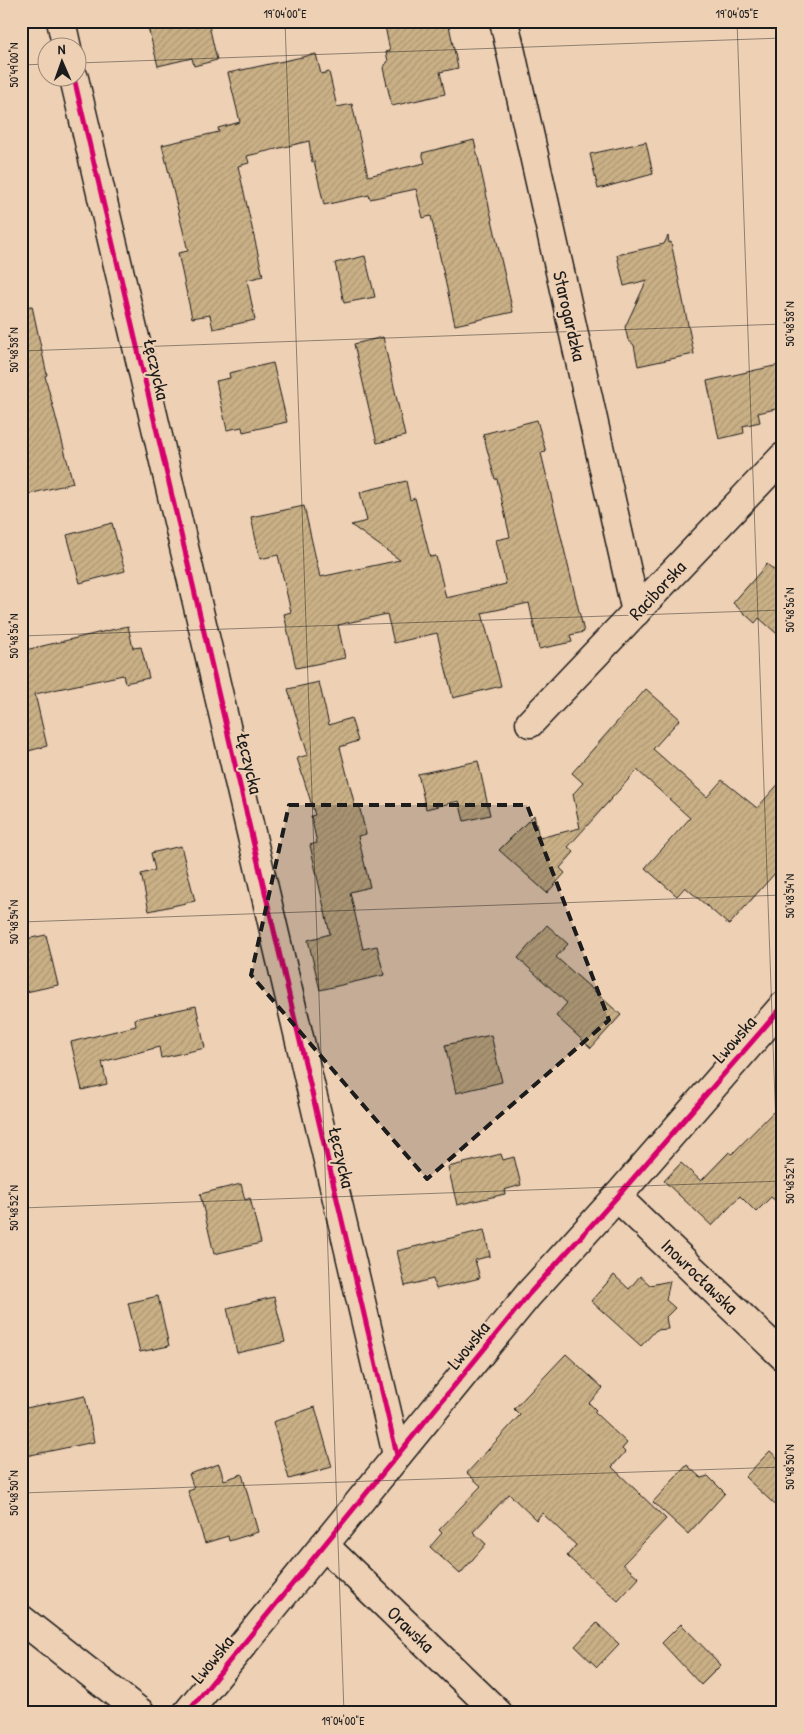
<svg xmlns="http://www.w3.org/2000/svg" width="804" height="1734" font-family="'Patrick Hand',sans-serif">
  <defs>
    <pattern id="building-hatch" width="6" height="6" patternUnits="userSpaceOnUse" patternTransform="scale(1.25)"><rect width="6" height="6" fill="#cab086"/><path d="M-1 1l2-2M0 6l6-6M5 7l2-2" fill="none" stroke="#ad9773"/></pattern>
  </defs>
  <rect width="100%" height="100%" fill="#eed0b4"/>
  <filter id="ink" filterUnits="userSpaceOnUse"><feTurbulence type="fractalNoise" baseFrequency=".02" numOctaves="2"/><feDisplacementMap in="SourceGraphic" scale="10" xChannelSelector="R" yChannelSelector="G"/><feConvolveMatrix kernelMatrix="1 2 1 2 8 2 1 2 1" color-interpolation-filters="sRGB"/></filter>
  <g filter="url(#ink)">
    <!-- building -->
    <g fill="url(#building-hatch)" stroke="#1c1c1c">
      <polygon points="169,21 208,21 217,60 194,66 192,58 158,66 148,27"/>
      <polygon points="384,21 448,21 458,68 440,72 445,94 392,106 383,68 388,61 386,52 390,51"/>
      <polygon points="316,54 321,74 329,72 337,107 352,104 368,176 425,163 422,153 474,140 513,312 455,325 431,216 423,218 416,189 370,199 369,195 324,205 314,161 312,162 309,141 247,156 249,163 238,166 263,276 247,280 255,320 213,329 210,315 192,318 178,253 188,251 162,145 219,132 218,128 240,122 228,73"/>
      <polygon points="646,142 653,174 598,189 590,154"/>
      <polygon points="668,236 669,243 671,242 694,354 638,366 634,345 628,340 625,327 647,280 624,286 617,255 664,244"/>
      <polygon points="365,256 375,297 344,303 335,263"/>
      <polygon points="32,306 47,375 45,376 73,483 21,496 21,307"/>
      <polygon points="383,337 405,436 377,443 354,344"/>
      <polygon points="273,363 287,422 243,432 242,427 227,430 216,381 230,378 229,373"/>
      <polygon points="783,364 783,397 777,398 780,408 758,413 760,422 743,426 744,433 719,439 707,381"/>
      <polygon points="537,420 546,452 541,453 584,632 570,635 572,642 539,649 529,603 482,613 501,686 453,698 437,633 394,643 387,614 338,625 345,658 296,668 284,614 291,612 278,555 260,559 251,517 304,506 320,577 400,560 351,525 367,521 360,492 406,481 410,500 415,498 430,557 436,556 446,598 506,584 496,540 510,537 497,479 495,479 483,434"/>
      <polygon points="112,523 125,571 80,583 67,535"/>
      <polygon points="767,564 783,578 783,639 759,618 755,623 733,603"/>
      <polygon points="128,626 133,648 141,647 149,678 125,683 123,675 35,694 47,746 21,753 21,651"/>
      <polygon points="319,682 329,725 351,718 358,741 340,747 355,806 359,805 366,834 358,836 370,887 350,892 363,949 377,946 384,975 320,990 308,940 330,934 310,845 317,843 311,816 315,815 297,758 308,755 288,689"/>
      <polygon points="646,689 680,719 653,749 707,797 722,780 757,808 783,779 783,864 729,925 685,887 677,896 645,868 690,818 637,770 568,847 574,852 560,868 565,873 547,893 499,850 534,815 539,838 580,828 573,794 583,783 572,773"/>
      <polygon points="478,761 490,815 464,821 459,801 426,809 418,774"/>
      <polygon points="181,846 195,901 149,911 141,874 155,870 151,853"/>
      <polygon points="547,925 568,944 556,957 621,1015 591,1048 556,1016 567,1003 518,958"/>
      <polygon points="46,935 58,985 26,992 21,974 21,940"/>
      <polygon points="196,1006 205,1048 161,1058 159,1047 102,1062 107,1084 82,1090 71,1042 136,1026 135,1019"/>
      <polygon points="491,1035 502,1082 456,1093 445,1045"/>
      <polygon points="783,1102 783,1207 771,1197 756,1212 740,1196 712,1226 664,1181 681,1163 701,1181 729,1152 732,1154"/>
      <polygon points="501,1154 503,1160 514,1157 521,1185 504,1190 505,1194 457,1205 448,1167"/>
      <polygon points="241,1184 245,1200 250,1198 261,1243 214,1254 200,1194"/>
      <polygon points="484,1230 490,1256 475,1260 480,1278 436,1289 433,1279 405,1286 397,1251"/>
      <polygon points="614,1275 629,1289 640,1276 650,1285 670,1281 666,1300 675,1308 666,1317 668,1329 656,1330 641,1346 591,1301"/>
      <polygon points="158,1296 169,1346 140,1352 128,1303"/>
      <polygon points="274,1297 285,1342 237,1353 227,1308"/>
      <polygon points="566,1354 603,1388 589,1403 596,1410 594,1412 627,1443 622,1449 625,1452 612,1467 666,1519 623,1564 639,1578 618,1601 567,1556 576,1545 542,1513 536,1520 509,1494 473,1532 486,1544 460,1574 430,1547 442,1533 439,1530 481,1486 467,1473 520,1415 514,1409"/>
      <polygon points="85,1396 94,1442 21,1457 21,1409"/>
      <polygon points="315,1407 332,1467 289,1479 273,1422"/>
      <polygon points="770,1451 783,1463 783,1512 745,1477"/>
      <polygon points="219,1464 224,1480 242,1474 258,1532 229,1541 228,1536 205,1543 188,1491 194,1489 189,1474"/>
      <polygon points="687,1465 701,1478 708,1476 725,1493 688,1534 653,1502"/>
      <polygon points="597,1623 619,1644 597,1667 575,1646"/>
      <polygon points="681,1624 721,1665 701,1685 662,1643"/>
    </g>
    <g fill="none" stroke-linecap="round" stroke-linejoin="round">
      <defs>
        <g id="street">
          <polyline points="61,21 67,48"/>
          <polyline points="504,21 636,612"/>
          <polyline points="74,78 397,1455"/>
          <polyline points="530,723 783,457"/>
          <polyline points="617,1197 783,1356"/>
          <polyline points="324,1545 498,1713"/>
          <polyline points="21,1619 141,1713"/>
          <polyline points="187,1713 529,1294 617,1197 783,1006"/>
        </g>
      </defs>
      <!-- street casing -->
      <use href="#street" stroke="#1c1c1c" stroke-width="31"/>
      <!-- street -->
      <use href="#street" stroke="#eed0b4" stroke-width="28"/>
      <defs>
        <g id="cycleway">
          <polyline points="74,78 397,1455"/>
          <polyline points="187,1713 529,1294 617,1197 783,1006"/>
        </g>
      </defs>
      <!-- cycleway casing -->
      <use href="#cycleway" stroke="#eed0b4" stroke-width="8"/>
      <!-- cycleway -->
      <use href="#cycleway" stroke="#d6006c" stroke-width="5"/>
    </g>
  </g>
  <!-- marked area -->
  <path fill="#1c1c1c" fill-opacity="0.2" stroke="#1c1c1c" stroke-width="4" stroke-dasharray="10 6" stroke-linejoin="round" d="M289 805H527L609 1020 427 1179 251 975Z"/>
  <!-- ticks -->
  <path fill="none" stroke="#1c1c1c" stroke-width="1" stroke-opacity="0.45" d="M285 21 344 1713M737 21 783 1327M78 63 783 38M21 65 48 64M21 351 783 324M21 636 783 610M21 922 783 895M21 1208 783 1181M21 1493 783 1467"/>
  <g text-anchor="middle" stroke-width="4.5" stroke-linejoin="round" paint-order="stroke">
    <!-- street labels -->
    <g font-size="19" fill="#1c1c1c" stroke="#eed0b4">
      <text transform="translate(570 316) rotate(77)" y="7">Starogardzka</text>
      <text transform="translate(157 369) rotate(77)" y="7">Łęczycka</text>
      <text transform="translate(657 590) rotate(-47)" y="7">Raciborska</text>
      <text transform="translate(250 763) rotate(77)" y="7">Łęczycka</text>
      <text transform="translate(734 1039) rotate(-49)" y="7">Lwowska</text>
      <text transform="translate(342 1157) rotate(77)" y="7">Łęczycka</text>
      <text transform="translate(700 1276) rotate(44)" y="7">Inowrocławska</text>
      <text transform="translate(468 1345) rotate(-51)" y="7">Lwowska</text>
      <text transform="translate(411 1629) rotate(44)" y="7">Orawska</text>
      <text transform="translate(212 1659) rotate(-51)" y="7">Lwowska</text>
    </g>
  </g>
  <!-- margin -->
  <rect width="804" height="1734" fill="none" stroke="#eed0b4" stroke-width="55"/>
  <!-- north arrow -->
  <g transform="translate(62 62) rotate(358)"><circle r="24" fill="#eed0b4" stroke="#9a8877"/>
  <path d="M0-4L9 19L0 12L-9 19Z" fill="#1c1c1c"/>
  <text y="-8" font-size="14" font-weight="bold" text-anchor="middle" fill="#1c1c1c">N</text>
  </g>
  <rect x="28" y="28" width="748" height="1678" fill="none" stroke="#1c1c1c" stroke-width="2"/>
  <g font-size="12" text-anchor="middle" fill="#1c1c1c">
    <text x="285" y="18">19°04'00"E</text>
    <text x="737" y="18">19°04'05"E</text>
    <text transform="translate(14 65) rotate(-90)" y="4">50°49'00"N</text>
    <text transform="translate(790 324) rotate(-90)" y="4">50°48'58"N</text>
    <text transform="translate(14 350) rotate(-90)" y="4">50°48'58"N</text>
    <text transform="translate(790 610) rotate(-90)" y="4">50°48'56"N</text>
    <text transform="translate(14 636) rotate(-90)" y="4">50°48'56"N</text>
    <text transform="translate(790 896) rotate(-90)" y="4">50°48'54"N</text>
    <text transform="translate(14 922) rotate(-90)" y="4">50°48'54"N</text>
    <text transform="translate(790 1181) rotate(-90)" y="4">50°48'52"N</text>
    <text transform="translate(14 1208) rotate(-90)" y="4">50°48'52"N</text>
    <text transform="translate(790 1467) rotate(-90)" y="4">50°48'50"N</text>
    <text transform="translate(14 1493) rotate(-90)" y="4">50°48'50"N</text>
    <text x="343" y="1725">19°04'00"E</text>
  </g>
</svg>
